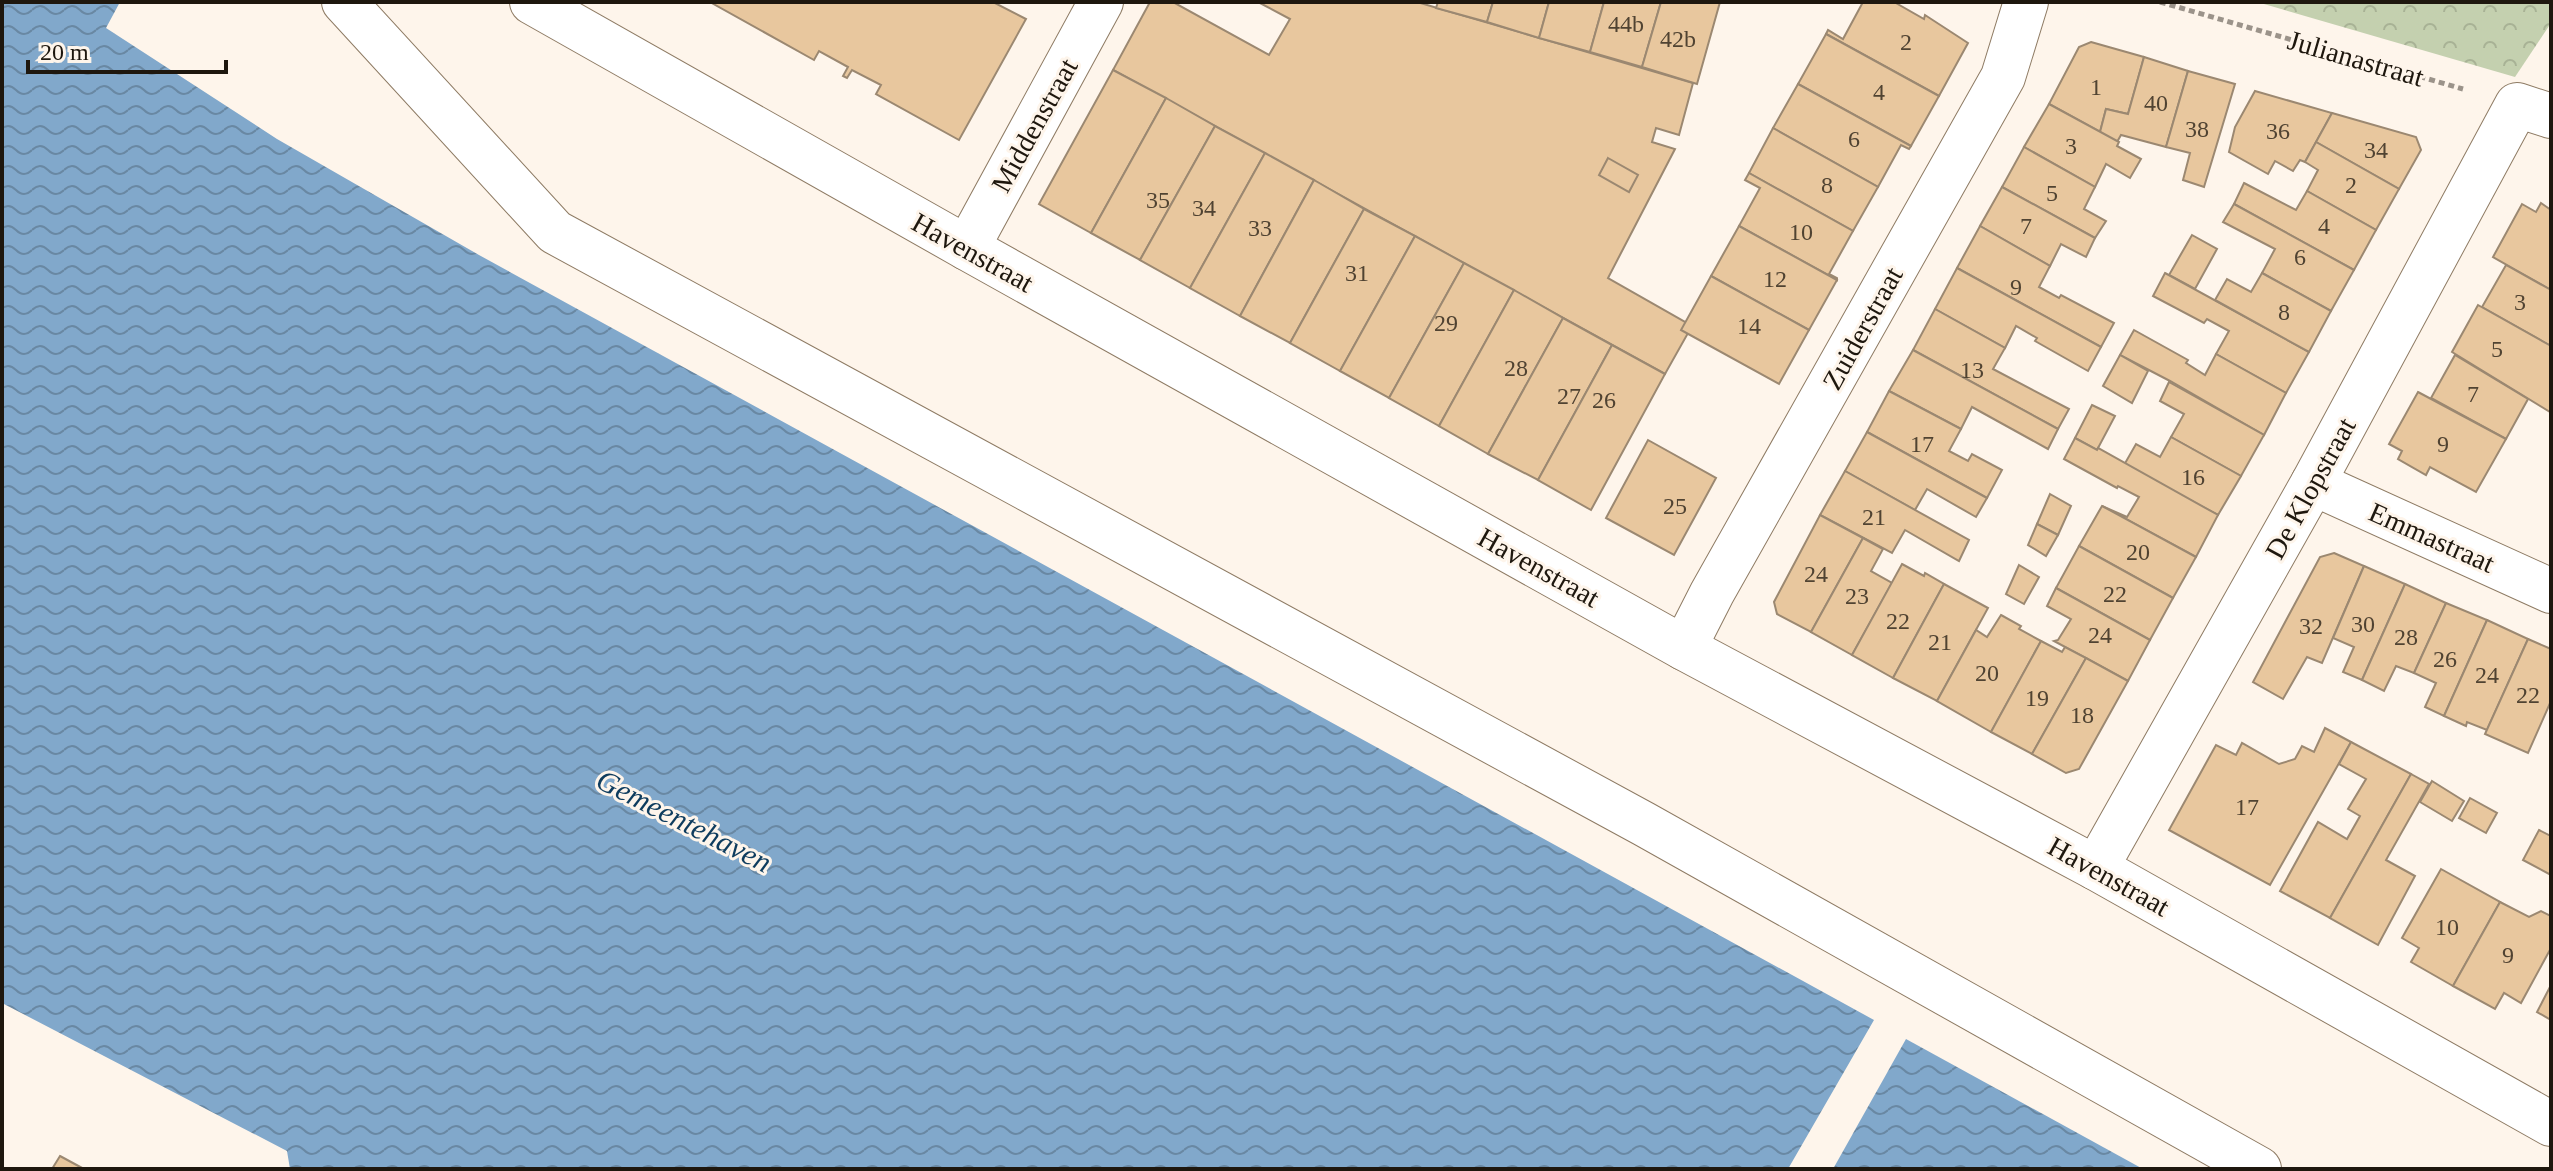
<svg xmlns="http://www.w3.org/2000/svg" width="2553" height="1171" font-family="Georgia,serif">
  <defs>
    <pattern id="park-crowns" width="20" height="18" patternUnits="userSpaceOnUse" patternTransform="scale(2)"><rect width="20" height="18" fill="#c4d0af"/><path d="M2 6a3 3 0 1 1 6 0M12 15a3 3 0 1 1 6 0" fill="none" stroke="#a8b295"/></pattern>
    <pattern id="water-waves" width="16" height="10" patternUnits="userSpaceOnUse" patternTransform="scale(2)"><rect width="16" height="10" fill="#81a8cb"/><path d="M0 5q4-4 8 0t8 0" fill="none" stroke="#6988a3"/></pattern>
  </defs>
  <rect width="100%" height="100%" fill="#fef5eb"/>
  <!-- park -->
  <polygon fill="url(#park-crowns)" points="2257,2 2551,2 2551,23 2515,77"/>
  <!-- water -->
  <g fill="url(#water-waves)">
    <polygon points="2,2 120,2 106,28 277,139 479,255 1874,1020 1788,1169 290,1169 287,1151 2,1003"/>
    <polygon points="1906,1039 2143,1169 1833,1169"/>
  </g>
  <!-- building -->
  <g fill="#e8c79e" stroke="#9b8871" stroke-width="2">
    <polygon points="710,2 993,2 1026,19 959,140 876,94 881,85 852,70 847,78 843,76 848,67 819,51 814,60"/>
    <polygon points="1150,2 1173,2 1269,55 1290,19 1258,2 1417,2 1693,83 1679,135 1656,128 1652,142 1675,149 1608,278 1692,326 1665,374 1113,70"/>
    <polygon points="1438,2 1493,2 1487,22 1436,8"/>
    <polygon points="1493,2 1549,2 1539,38 1487,22"/>
    <polygon points="1549,2 1604,2 1590,52 1539,38"/>
    <polygon points="1604,2 1661,2 1642,67 1590,52"/>
    <polygon points="1661,2 1720,2 1697,84 1642,67"/>
    <polygon points="1863,2 1894,2 1924,19 1925,15 1968,43 1939,96 1826,34 1828,30 1843,39"/>
    <polygon points="1826,34 1939,96 1911,146 1798,84"/>
    <polygon points="2091,42 2144,57 2128,114 2106,109 2100,132 2049,104 2079,47"/>
    <polygon points="2144,57 2188,71 2166,147 2121,135 2117,142 2100,132 2106,109 2128,114"/>
    <polygon points="1113,70 1166,98 1091,233 1039,204"/>
    <polygon points="2188,71 2235,84 2204,187 2183,180 2190,153 2166,147"/>
    <polygon points="1798,84 1911,146 1909,149 1901,145 1878,187 1773,128"/>
    <polygon points="2255,91 2332,113 2305,162 2300,160 2293,171 2275,161 2268,174 2229,152 2235,127"/>
    <polygon points="1166,98 1215,126 1140,260 1091,233"/>
    <polygon points="2049,104 2119,142 2117,146 2141,159 2130,178 2106,164 2095,187 2024,147"/>
    <polygon points="2332,113 2416,137 2421,150 2399,189 2316,142"/>
    <polygon points="1215,126 1265,153 1190,288 1140,260"/>
    <polygon points="1773,128 1878,187 1853,231 1749,173"/>
    <polygon points="2316,142 2399,189 2376,230 2307,191 2318,170 2305,162"/>
    <polygon points="2024,147 2095,187 2084,209 2106,221 2095,238 2002,187"/>
    <polygon points="1265,153 1314,180 1240,316 1190,288"/>
    <polygon points="1608,158 1638,175 1629,192 1599,175"/>
    <polygon points="1749,173 1853,231 1829,274 1837,278 1837,280 1739,226 1760,188 1745,180"/>
    <polygon points="1314,180 1364,209 1290,343 1240,316"/>
    <polygon points="2244,183 2296,210 2307,191 2376,230 2354,270 2234,204"/>
    <polygon points="2002,187 2095,238 2086,257 2061,244 2050,266 1980,226"/>
    <polygon points="2541,203 2551,210 2551,290 2493,257 2522,204 2536,212"/>
    <polygon points="2234,204 2354,270 2331,311 2262,273 2275,249 2223,222"/>
    <polygon points="1364,209 1415,236 1340,371 1290,343"/>
    <polygon points="1739,226 1837,280 1809,330 1711,276"/>
    <polygon points="1980,226 2050,266 2039,287 2059,298 2061,295 2114,323 2101,347 1957,268"/>
    <polygon points="2192,235 2217,249 2195,289 2169,275"/>
    <polygon points="1415,236 1464,263 1389,398 1340,371"/>
    <polygon points="1464,263 1514,290 1439,426 1389,398"/>
    <polygon points="2506,265 2551,290 2551,346 2482,307"/>
    <polygon points="1957,268 2101,347 2088,371 2035,341 2037,338 2016,326 2005,348 1935,309"/>
    <polygon points="2165,273 2309,352 2286,393 2216,354 2229,331 2207,319 2204,323 2153,296"/>
    <polygon points="2262,273 2331,311 2309,352 2215,300 2227,279 2251,292"/>
    <polygon points="1711,276 1809,330 1779,384 1681,330"/>
    <polygon points="1514,290 1563,318 1488,454 1439,426"/>
    <polygon points="2478,305 2551,346 2550,412 2452,352"/>
    <polygon points="1935,309 2005,348 1993,369 2069,409 2058,429 1913,350"/>
    <polygon points="1563,318 1612,345 1538,480 1488,454"/>
    <polygon points="2134,330 2188,360 2186,363 2205,375 2216,354 2286,393 2264,435 2170,381 2120,355"/>
    <polygon points="1612,345 1665,374 1591,510 1538,480"/>
    <polygon points="1913,350 2058,429 2048,449 1972,407 1961,429 1889,391"/>
    <polygon points="2120,355 2148,371 2132,403 2103,386"/>
    <polygon points="2455,355 2528,399 2506,439 2431,398"/>
    <polygon points="2169,382 2264,435 2241,476 2171,437 2184,414 2160,401"/>
    <polygon points="1889,391 1961,429 1949,451 1968,461 1972,454 2002,470 1987,498 1867,432"/>
    <polygon points="2418,392 2506,439 2476,492 2430,467 2426,475 2398,459 2402,451 2389,444"/>
    <polygon points="2092,405 2115,416 2097,450 2075,438"/>
    <polygon points="1867,432 1987,498 1976,517 1927,489 1915,510 1845,471"/>
    <polygon points="2171,437 2241,476 2218,515 2124,465 2136,444 2160,457"/>
    <polygon points="2075,438 2097,450 2098,448 2218,515 2196,557 2102,506 2127,517 2139,497 2118,486 2117,488 2064,459"/>
    <polygon points="1648,440 1716,478 1674,555 1606,518"/>
    <polygon points="1845,471 1969,540 1959,561 1905,530 1892,553 1820,515"/>
    <polygon points="2050,494 2071,506 2058,535 2037,524"/>
    <polygon points="2102,506 2196,557 2173,598 2079,546"/>
    <polygon points="1820,515 1863,538 1811,632 1777,614 1774,602"/>
    <polygon points="2037,524 2058,535 2046,556 2028,545"/>
    <polygon points="1863,538 1883,549 1871,571 1892,583 1852,655 1811,632"/>
    <polygon points="2079,546 2173,598 2150,640 2056,588"/>
    <polygon points="2334,553 2364,566 2322,663 2307,657 2283,699 2253,682 2320,557"/>
    <polygon points="1902,564 1924,576 1925,573 1944,584 1893,678 1852,655"/>
    <polygon points="2019,565 2039,577 2024,604 2006,594"/>
    <polygon points="2364,566 2405,584 2362,680 2343,672 2354,647 2333,638"/>
    <polygon points="1944,584 1988,608 1937,701 1893,678"/>
    <polygon points="2405,584 2446,603 2414,673 2396,666 2384,691 2362,680"/>
    <polygon points="2056,588 2150,640 2128,681 2054,641 2058,640 2071,619 2047,606"/>
    <polygon points="2446,603 2487,620 2444,716 2425,707 2436,683 2414,673"/>
    <polygon points="2001,615 2021,626 2019,629 2041,641 1991,732 1937,701 1976,630 1987,637"/>
    <polygon points="2487,620 2528,639 2487,730 2467,722 2466,726 2444,716"/>
    <polygon points="2528,639 2551,649 2551,701 2528,753 2485,734"/>
    <polygon points="2041,641 2062,652 2065,647 2086,658 2032,754 1991,732"/>
    <polygon points="2086,658 2128,681 2079,769 2066,773 2032,754"/>
    <polygon points="2325,728 2351,742 2270,885 2169,830 2216,745 2236,755 2242,743 2279,764 2295,759 2302,746 2314,752"/>
    <polygon points="2351,742 2411,774 2330,918 2280,891 2318,822 2347,839 2360,816 2348,809 2366,779 2339,764"/>
    <polygon points="2411,774 2429,784 2386,860 2415,876 2378,945 2330,918"/>
    <polygon points="2432,781 2464,801 2452,821 2420,802"/>
    <polygon points="2470,798 2497,813 2486,833 2459,818"/>
    <polygon points="2539,830 2551,836 2551,875 2523,860"/>
    <polygon points="2441,869 2500,902 2453,986 2411,962 2419,948 2402,938"/>
    <polygon points="2500,902 2529,917 2541,911 2551,916 2551,948 2521,1003 2504,993 2495,1009 2453,986"/>
    <polygon points="2551,985 2551,1020 2537,1012"/>
    <polygon points="60,1156 84,1169 52,1169"/>
  </g>
  <g fill="none" stroke-linecap="round" stroke-linejoin="round">
    <defs>
      <g id="minor">
        <polyline points="344,2 555,232 1644,824 2259,1169"/>
        <polyline points="532,2 967,248 1684,648 2096,868 2551,1124"/>
        <polyline points="967,248 1101,2"/>
        <polyline points="2313,483 2551,591"/>
        <polyline points="1684,648 1712,593 2003,77 2026,2"/>
        <polyline points="2096,868 2313,483 2517,105 2551,116"/>
      </g>
    </defs>
    <!-- minor casing -->
    <use href="#minor" stroke="#8e7b64" stroke-width="46"/>
    <!-- path -->
    <polyline stroke="#9b938a" stroke-width="5" stroke-dasharray="6 4" stroke-linecap="butt" points="2160,2 2463,89"/>
    <!-- minor -->
    <use href="#minor" stroke="#fff" stroke-width="44"/>
  </g>
  <g text-anchor="middle" stroke-width="6" stroke-linejoin="round" paint-order="stroke">
    <!-- number labels -->
    <g font-size="24" fill="#504332">
      <text x="1626" y="32">44b</text>
      <text x="1678" y="47">42b</text>
      <text x="1906" y="50">2</text>
      <text x="2096" y="95">1</text>
      <text x="1879" y="100">4</text>
      <text x="2156" y="111">40</text>
      <text x="2197" y="137">38</text>
      <text x="2278" y="139">36</text>
      <text x="1854" y="147">6</text>
      <text x="2071" y="154">3</text>
      <text x="2376" y="158">34</text>
      <text x="1827" y="193">8</text>
      <text x="2351" y="193">2</text>
      <text x="2052" y="201">5</text>
      <text x="1158" y="208">35</text>
      <text x="1204" y="216">34</text>
      <text x="2026" y="234">7</text>
      <text x="2324" y="234">4</text>
      <text x="1260" y="236">33</text>
      <text x="1801" y="240">10</text>
      <text x="2300" y="265">6</text>
      <text x="1357" y="281">31</text>
      <text x="1775" y="287">12</text>
      <text x="2016" y="295">9</text>
      <text x="2520" y="310">3</text>
      <text x="2284" y="320">8</text>
      <text x="1446" y="331">29</text>
      <text x="1749" y="334">14</text>
      <text x="2497" y="357">5</text>
      <text x="1516" y="376">28</text>
      <text x="1972" y="378">13</text>
      <text x="2473" y="402">7</text>
      <text x="1569" y="404">27</text>
      <text x="1604" y="408">26</text>
      <text x="1922" y="452">17</text>
      <text x="2443" y="452">9</text>
      <text x="2193" y="485">16</text>
      <text x="1675" y="514">25</text>
      <text x="1874" y="525">21</text>
      <text x="2138" y="560">20</text>
      <text x="1816" y="582">24</text>
      <text x="2115" y="602">22</text>
      <text x="1857" y="604">23</text>
      <text x="1898" y="629">22</text>
      <text x="2363" y="632">30</text>
      <text x="2311" y="634">32</text>
      <text x="2100" y="643">24</text>
      <text x="2406" y="645">28</text>
      <text x="1940" y="650">21</text>
      <text x="2445" y="667">26</text>
      <text x="1987" y="681">20</text>
      <text x="2487" y="683">24</text>
      <text x="2528" y="703">22</text>
      <text x="2037" y="706">19</text>
      <text x="2082" y="723">18</text>
      <text x="2247" y="815">17</text>
      <text x="2447" y="935">10</text>
      <text x="2508" y="963">9</text>
    </g>
    <!-- street labels -->
    <g font-size="28" fill="#1e170e" stroke="#fef5eb">
      <text transform="translate(2356 58) rotate(16)" y="10">Julianastraat</text>
      <text transform="translate(1034 125) rotate(-61)" y="10">Middenstraat</text>
      <text transform="translate(973 252) rotate(29)" y="10">Havenstraat</text>
      <text transform="translate(1862 328) rotate(-61)" y="10">Zuiderstraat</text>
      <text transform="translate(2310 488) rotate(-61)" y="10">De Klopstraat</text>
      <text transform="translate(2432 537) rotate(24)" y="10">Emmastraat</text>
      <text transform="translate(1539 567) rotate(29)" y="10">Havenstraat</text>
      <text transform="translate(2109 876) rotate(29)" y="10">Havenstraat</text>
    </g>
    <!-- water labels -->
    <g font-size="30" font-style="italic" fill="#0e3c5e" stroke="#fef5eb">
      <text transform="translate(684 821) rotate(27)" y="10">Gemeentehaven</text>
    </g>
  </g>
  <!-- border -->
  <rect width="2553" height="1171" fill="none" stroke="#1e170e" stroke-width="8"/>
  <!-- scale -->
  <path d="M28 60v12h198v-12" fill="none" stroke="#1e170e" stroke-width="4"/>
  <text x="40" y="60" font-size="24" fill="#1e170e" stroke="#fef5eb" stroke-width="6" paint-order="stroke">20 m</text>
</svg>
